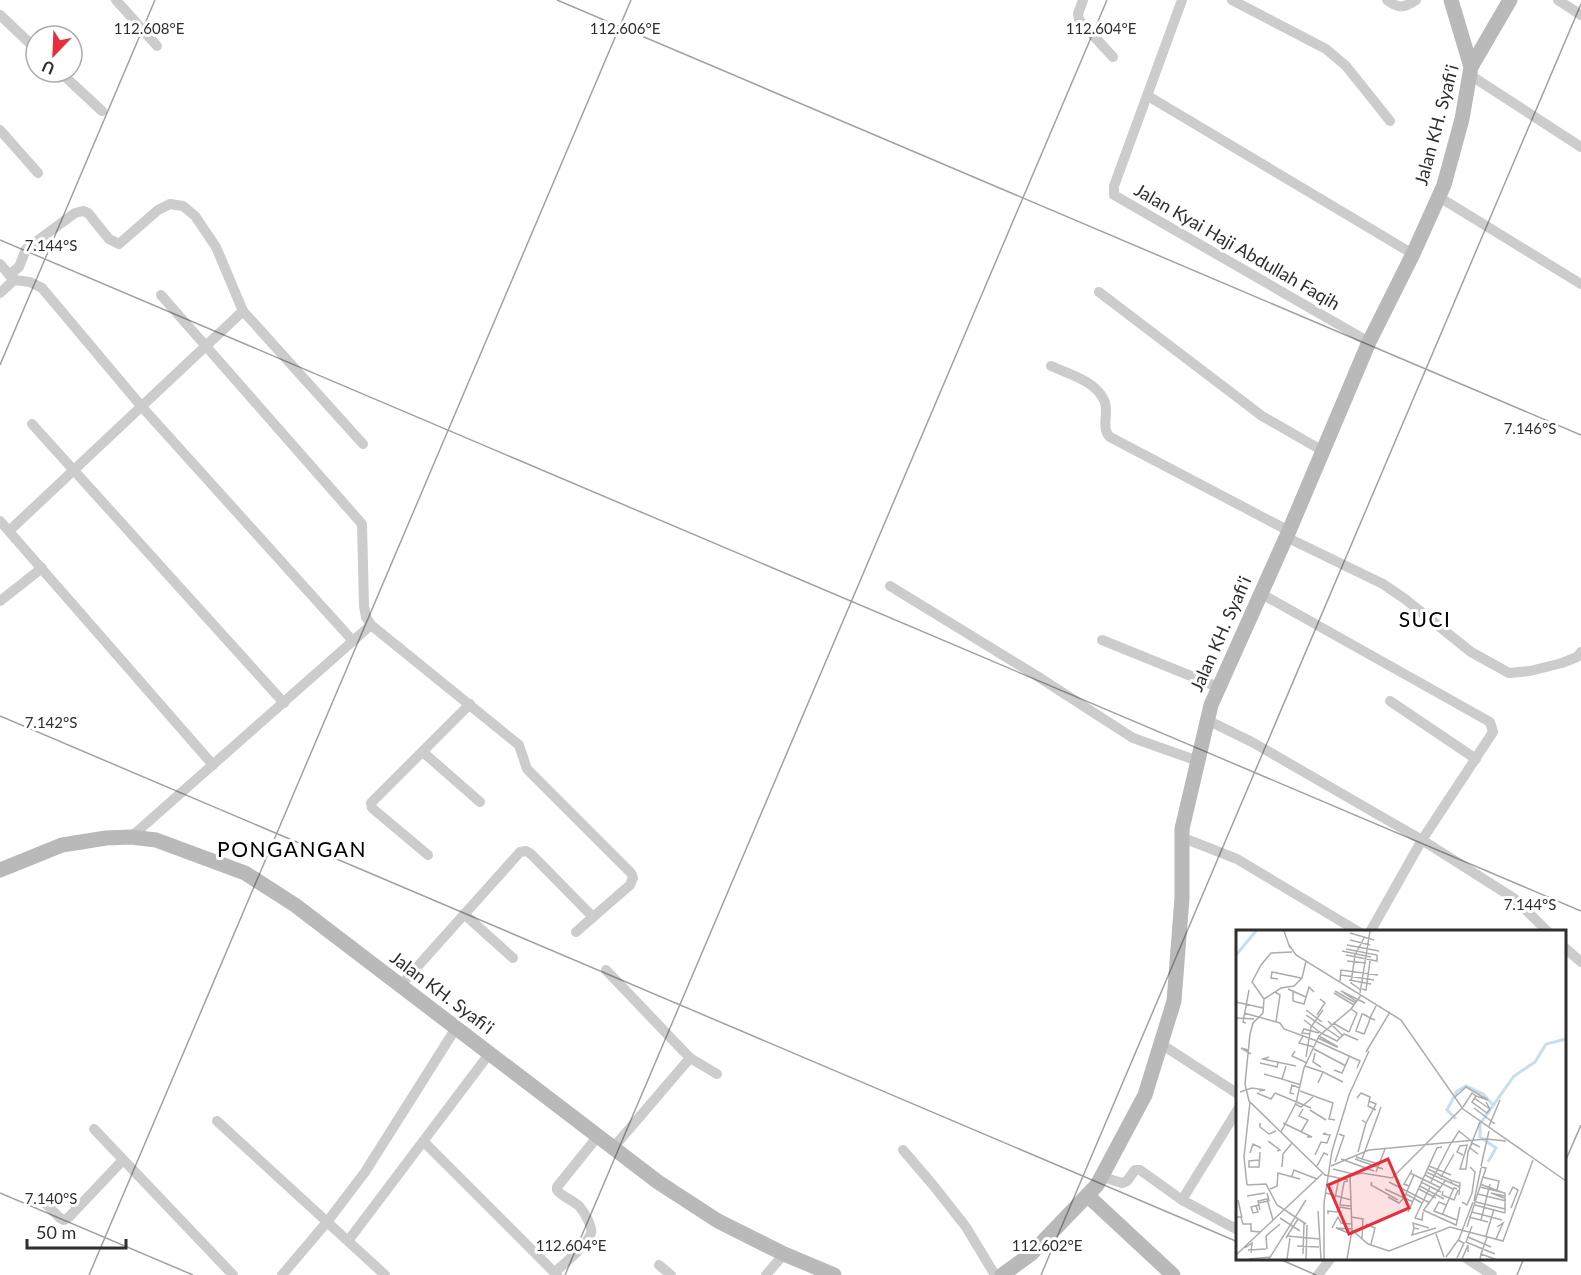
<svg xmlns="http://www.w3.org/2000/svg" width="1581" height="1275" font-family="Lato,sans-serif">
  <rect width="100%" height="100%" fill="#fff"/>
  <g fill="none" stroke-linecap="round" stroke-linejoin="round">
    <!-- street -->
    <g stroke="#ccc" stroke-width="10">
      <polyline points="116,0 157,46"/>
      <polyline points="1083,0 1078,14 1079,20 1113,57"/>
      <polyline points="1182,0 1114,186 1114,195 1369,342"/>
      <polyline points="1232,0 1326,49 1346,66 1390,121"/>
      <path d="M1387 0C1398 9 1404 8 1416 0"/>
      <polyline points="1558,0 1581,15"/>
      <polyline points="0,15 36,49"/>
      <polyline points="60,72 102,111"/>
      <polyline points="1470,75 1581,147"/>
      <polyline points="1148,96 1413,254"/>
      <polyline points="0,130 38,173"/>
      <polyline points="1439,197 1581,284"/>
      <polyline points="0,264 14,280 30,282 42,288 142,407 353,641"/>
      <polyline points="9,275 19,267 26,249 75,213 83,211 88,213 109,239 119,244 158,210 170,204 183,206 195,216 216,247 243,311 363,444"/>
      <polyline points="1099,292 1262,416 1323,451"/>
      <polyline points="0,293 14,280"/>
      <polyline points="161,295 362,524 364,606 366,617 371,625 519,745 527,769 631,873 633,878 630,885 576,932"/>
      <path d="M1051 366C1069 374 1095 381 1104 400 1110 411 1100 428 1110 437L1289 531"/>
      <polyline points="32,424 284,703"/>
      <polyline points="0,521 213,765"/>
      <polyline points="9,531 243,311"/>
      <polyline points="1286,537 1383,584 1405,599 1471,652 1509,673 1530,671 1562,663 1577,657 1581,652"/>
      <polyline points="890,586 1037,676 1133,738 1198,761"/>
      <polyline points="1260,593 1490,722 1493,732 1422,840 1370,932"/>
      <polyline points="0,601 42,568"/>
      <polyline points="1102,640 1218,687"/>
      <polyline points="1390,701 1476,759"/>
      <polyline points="1207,720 1252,742 1422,840 1515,899 1548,932"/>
      <polyline points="424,753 480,802"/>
      <polyline points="131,837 371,625"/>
      <polyline points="1181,837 1237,859 1359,932"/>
      <polyline points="428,855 372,808 371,803 470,704"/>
      <polyline points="464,914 513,958"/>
      <polyline points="1564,947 1581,962"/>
      <polyline points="606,970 690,1058 717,1074"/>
      <polyline points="400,986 520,852 526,851 531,854 593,917"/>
      <polyline points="1161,1044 1238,1094"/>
      <polyline points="217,1121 385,1275"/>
      <polyline points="94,1129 233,1275"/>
      <polyline points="424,1142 557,1275"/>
      <polyline points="613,1148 690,1058"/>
      <polyline points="903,1150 933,1185 966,1227 995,1275"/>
      <polyline points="1103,1177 1122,1183 1127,1181 1135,1170 1140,1170 1182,1200 1238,1109"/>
      <polyline points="1182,1200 1238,1230"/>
      <polyline points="46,1204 60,1218 64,1220 69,1217 123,1160"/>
      <polyline points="348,1241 489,1054"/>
      <polyline points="1466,1258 1492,1275"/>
      <polyline points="659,1265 671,1275"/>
      <path d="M555 1272C564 1264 588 1244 591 1233 593 1227 584 1212 580 1207 574 1200 563 1198 557 1190V1187L598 1136"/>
      <polyline points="282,1275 327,1222 365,1172 456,1028"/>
      <polyline points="766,1275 784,1254"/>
      <polyline points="1318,1275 1331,1258"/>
    </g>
    <!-- secondary -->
    <g stroke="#b9b9b9" stroke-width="15">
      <polyline points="1451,0 1471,67"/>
      <polyline points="0,870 62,845 106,838 131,837 156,840 245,873 295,905 658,1182 718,1221 784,1254 834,1275"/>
      <polyline points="1088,1196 1173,1275"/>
      <polyline points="1002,1275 1031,1254 1097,1185 1145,1095 1174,1001 1182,898 1182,829 1211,705 1289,531 1369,342 1413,254 1444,185 1462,119 1471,67 1510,0"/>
    </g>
  </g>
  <!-- ticks -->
  <path fill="none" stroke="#2f2f2f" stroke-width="1.5" stroke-opacity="0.45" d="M557 0 1581 435M0 240 1581 911M0 365 155 0M0 716 1238 1242M1564 1164 1581 1125M0 1193 193 1275M1277 1258 1316 1275M89 1275 631 0M565 1275 1107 0M1041 1275 1581 4M1517 1275 1524 1258"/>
  <g text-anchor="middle" stroke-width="6" stroke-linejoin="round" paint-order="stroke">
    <!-- street labels -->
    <g font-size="18" fill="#2f2f2f" stroke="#fff">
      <text transform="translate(1437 125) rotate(-75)" y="6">Jalan KH. Syafi'i</text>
      <text transform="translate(1237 247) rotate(30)" y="6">Jalan Kyai Haji Abdullah Faqih</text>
      <text transform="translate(1221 634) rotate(-66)" y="6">Jalan KH. Syafi'i</text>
      <text transform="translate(442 993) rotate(37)" y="6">Jalan KH. Syafi'i</text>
    </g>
    <!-- quarter labels -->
    <g font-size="21" letter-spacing="1.5" fill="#000" stroke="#fff">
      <text x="1425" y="627">SUCI</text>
      <text x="292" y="857">PONGANGAN</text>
    </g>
  </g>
  <!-- overview -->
  <g transform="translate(1236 930)">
    <rect width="330" height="330" fill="#fff"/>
    <path fill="none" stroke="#c8deec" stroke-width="3" d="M0 25 20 1M220 189 211 180 221 161 230 156 247 164 257 175M252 232 260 218 244 207V194L278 146 299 132 310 114 330 109"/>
    <path fill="none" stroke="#acacac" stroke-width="1.5" d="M48 1 54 18M114 3 138 10M114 10 134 15M53 15 60 25 165 90 227 179 330 251M111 15 143 21M106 21 135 27M110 25 141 31V25L110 19M111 31 130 33M105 45 138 50M42 49 35 48 36 42 65 48M113 50 135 54M104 51 105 40 142 45M52 59 57 61V71L68 74 73 57 78 62M52 59 70 67M126 59 130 60 134 31M125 60 115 53 119 25 128 8M99 61 120 73M39 62 44 65 40 92M98 63 118 75M124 63 134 1M28 69 45 58 58 56 66 48 70 31M28 69 27 83 17 93 14 104 9 154 13 171 89 245 112 250M28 69 16 52 25 35 35 23 56 22M120 71 105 61 129 73M0 72 27 78M70 80 86 92M8 83 44 93 48 99 81 111M70 85 104 108M81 85 89 73 84 69M0 88 18 89M68 90 85 103M139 90 134 88 129 85 127 84H126L120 101 128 104 133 92 134 88 140 76M92 91 106 105M10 93 7 92 13 60M97 93 113 102M113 102 121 83 115 79M85 103 101 111 108 104 122 110M74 104 66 103 68 99 83 103M67 106 63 113 78 117M83 106 102 117M82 108 101 117M80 111 124 131 121 138M78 119 110 136M12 120 5 118 15 124M59 121 56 126 71 133M130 122 154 82M79 123 77 132 85 137M33 127 27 129 60 136M70 127 75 97 87 80M24 133 41 137 42 133M50 136 46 149 65 155M69 136 87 142 82 153M98 140 106 143 113 127M87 142 107 152M28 144 46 149M64 161 97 173 93 189 99 190M4 162 16 158 29 160 23 161M21 163 35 169 39 163M39 163 75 178M58 164 54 163 56 155 64 158M219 167 230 157 252 170 240 166M121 168 125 163 134 167 132 176 140 180M238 168 254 179 250 172M59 174 65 177 77 167M227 177 236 163 240 166 236 172 251 183 254 179M238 178 259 194M74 180 90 190M24 193V197L33 204 40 201M47 193 76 207H71M130 193 140 174 133 171M253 196 264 170M45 202 60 173 68 138 83 106 115 79 125 65M65 202 72 190 63 186 67 179M32 211 44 220 41 221M216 212 223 201 234 210M231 216 224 239H230L232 222 244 192M122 222 130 193 126 190M14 223 17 214 25 218M242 224 234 218 236 213 244 217M79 225 85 212 91 213 94 205 87 204 90 203M227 225 221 222 224 216 232 215M120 227 142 234M105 229 138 241M119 229 147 239M126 229 145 177M23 230 13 231V237H23L24 222M99 232 108 206 103 204M81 236 88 223 92 225M95 236 133 220 250 209 270 211M193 236 215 245M245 236 253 201M46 237 47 224 56 213M97 239 117 244M192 239 216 251 215 254M140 242 149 219M190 242 224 257M174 243 205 258M189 245 217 259M56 246 58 240 81 249M205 247 218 224M246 247 263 251 261 260M112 251 108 252 104 275 115 276M217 251 224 253 223 265M136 252 135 255 162 270M153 252 194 273M185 252 205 262M195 252 215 213M244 254 268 263M11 255 8 227 14 172M11 255 30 254 41 275 70 294M173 256 168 254 176 240M184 256 208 269M244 257 269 263V283M34 259 41 256 42 243 64 249M149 259 177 272M183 259 200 268M207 261 206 265 218 270 222 260M90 263 115 270M170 264 186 273M242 264 270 271M273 265 277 257 282 260 275 278M11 266 29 263M152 267 163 273 168 268M99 268 103 248M168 268 178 245M268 268 255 263 269 266M2 270 6 288M238 271 245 238M226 272 231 275 236 263 239 242 234 237M240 272 269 279M22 273 33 271 31 263M210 275 203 272 198 281 221 290M239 275 269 283M20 276 22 282 17 283 15 277 23 275M24 280 22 271 31 269 37 290M187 280 220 295M82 281 85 329M187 281 209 251M172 282 201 218 206 217M187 282 186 290 179 288 194 257M236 282 266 290M92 284V281L101 282 104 277 115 279M206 285 218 258 221 259M0 287H5L7 294H15V301L24 302M115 287 127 289 126 308M233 287 252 292M44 288 64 301M245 290 254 254M130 294 139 298 135 314M220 296 224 277M236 296 230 312 259 324M231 297 250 238 245 237M96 298 102 287 105 293 115 294M178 298 177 293 193 298M183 299 178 298 176 305 200 298M116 300 132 314 153 321 214 297 267 311 297 230M115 304 100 298 116 299M200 304 208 327M51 306 84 309M250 306 258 279M232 307 255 317M50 308 62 289M260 309 267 293 261 297M61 316 83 317M9 318 16 313 15 323M31 319 30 306 44 294M12 320 30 319M67 324 68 293M245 324 251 307M0 325 86 244M210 327 223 309 237 272M221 328 228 313 222 310M13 329 35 327M33 329 70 270M51 329 54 308M70 329 71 295M88 329V273L96 221 113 165 133 121M111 329 116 300 114 246 126 243 156 248 226 178M226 329 232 315V322M244 329 245 324 259 329"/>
    <path fill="#e82e3b" fill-opacity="0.15" stroke="#e82e3b" stroke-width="3" d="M152 229 173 278 113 304 92 255Z"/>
    <rect width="330" height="330" fill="none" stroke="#2f2f2f" stroke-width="3"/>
  </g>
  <g font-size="15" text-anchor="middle" fill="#2f2f2f" stroke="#fff" stroke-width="6" stroke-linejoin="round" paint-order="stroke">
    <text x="625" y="34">112.606°E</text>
    <text x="1101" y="34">112.604°E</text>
    <text x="149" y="34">112.608°E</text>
    <text x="51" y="251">7.144°S</text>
    <text x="1530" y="434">7.146°S</text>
    <text x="51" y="728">7.142°S</text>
    <text x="1530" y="910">7.144°S</text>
    <text x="51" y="1204">7.140°S</text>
    <text x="571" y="1251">112.604°E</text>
    <text x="1047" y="1251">112.602°E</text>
  </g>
  <!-- north arrow -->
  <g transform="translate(54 54) rotate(203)"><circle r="28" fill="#ffffff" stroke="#acacac" stroke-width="1.5"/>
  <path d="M0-4.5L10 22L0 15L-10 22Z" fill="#e82e3b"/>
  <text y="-9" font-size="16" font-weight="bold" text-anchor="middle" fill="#2f2f2f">U</text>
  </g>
  <!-- scale -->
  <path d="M27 1239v9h99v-9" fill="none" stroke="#2f2f2f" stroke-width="3"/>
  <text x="36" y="1239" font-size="18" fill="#2f2f2f" stroke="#ffffff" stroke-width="4.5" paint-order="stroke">50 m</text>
</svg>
